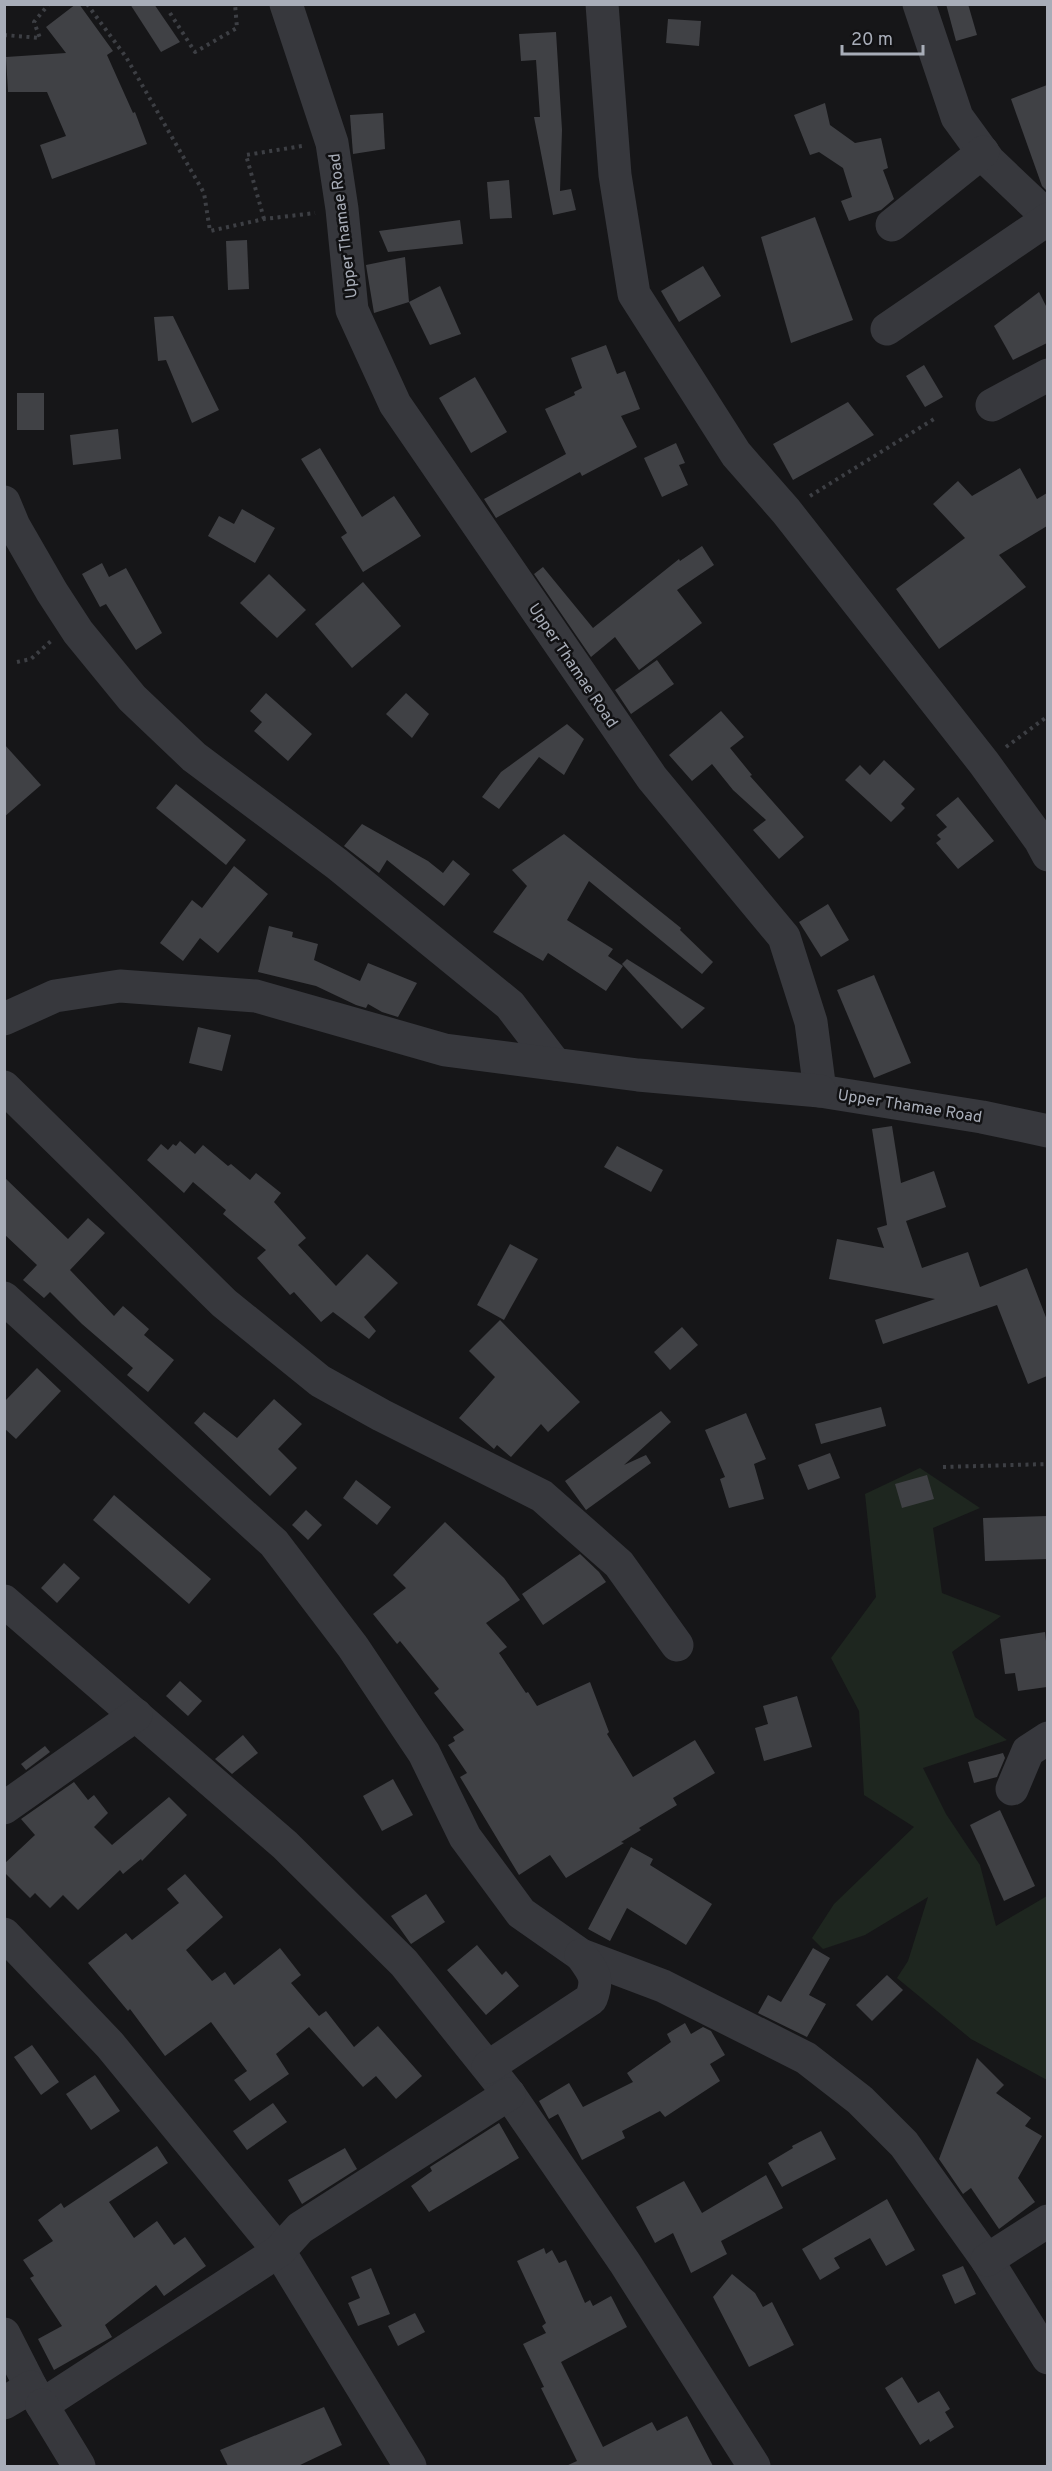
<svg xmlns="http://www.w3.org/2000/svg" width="1052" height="2471" font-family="Overpass,sans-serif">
  <rect width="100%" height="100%" fill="#161618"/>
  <!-- green -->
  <polygon fill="#1e261f" points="920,1468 980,1508 933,1528 942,1593 1001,1616 952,1652 975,1717 1007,1740 923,1768 946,1814 980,1865 996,1926 1047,1896 1047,2080 971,2039 897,1978 908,1961 928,1897 865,1935 823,1949 812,1938 834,1904 914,1827 864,1795 859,1711 831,1658 876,1597 865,1494"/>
  <!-- building -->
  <g fill="#404145">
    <polygon points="76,4 79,4 113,51 107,55 133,113 135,112 147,144 52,179 40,145 66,136 47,92 8,92 6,57 66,53 46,27"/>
    <polygon points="130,4 154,4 180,42 161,52"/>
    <polygon points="946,4 968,4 977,35 956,41"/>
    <polygon points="668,19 701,21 699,46 666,43"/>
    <polygon points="556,32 562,130 560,191 571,189 576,210 553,215 534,117 540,117 536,60 521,61 519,34"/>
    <polygon points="1047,85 1047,191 1042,186 1011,99"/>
    <polygon points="825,103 830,125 855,143 881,138 888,168 883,170 894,199 881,210 849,221 841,201 852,197 843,168 819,152 810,155 794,115"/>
    <polygon points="383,113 385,149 353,154 350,115"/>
    <polygon points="509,180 512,218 490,219 487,182"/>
    <polygon points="815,217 853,320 791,343 761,237"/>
    <polygon points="460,220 463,244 388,252 379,231"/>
    <polygon points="247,240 249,289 228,290 226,241"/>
    <polygon points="405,257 409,302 374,313 366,265"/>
    <polygon points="703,266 721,296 679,322 661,291"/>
    <polygon points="440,286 461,334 430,345 409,302"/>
    <polygon points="1039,292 1047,308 1047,343 1013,360 994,326"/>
    <polygon points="173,316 219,410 192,423 166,360 158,361 154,317"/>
    <polygon points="606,345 617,374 625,371 640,409 621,416 637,447 582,476 580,472 496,518 484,499 566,454 545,409 575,395 574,392 582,388 571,358"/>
    <polygon points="924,365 943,397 925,407 906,376"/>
    <polygon points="475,377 507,432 471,453 439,398"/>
    <rect x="17" y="393" width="27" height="37"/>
    <polygon points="848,402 874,435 793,480 773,444"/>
    <polygon points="118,429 121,459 73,465 70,435"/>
    <polygon points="676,443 685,463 679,465 688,485 662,497 644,458"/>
    <polygon points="320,448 362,517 394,496 421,536 363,572 341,537 347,533 301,459"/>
    <polygon points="1020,468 1037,499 1047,493 1047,526 999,555 1026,587 939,649 896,589 965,538 933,504 958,481 972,496"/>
    <polygon points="242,509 275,528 255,563 208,536 219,516 234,524"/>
    <polygon points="702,546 714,565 677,590 702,623 639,670 615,637 591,657 534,574 543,567 593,628 679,559 680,561"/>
    <polygon points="102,563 109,577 126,568 162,633 136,650 106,604 100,607 82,574"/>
    <polygon points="269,574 306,610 277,638 240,603"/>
    <polygon points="363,582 401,626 352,668 315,624"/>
    <polygon points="657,660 674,684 631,714 615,690"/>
    <polygon points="266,693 312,734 288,761 254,731 262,722 250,711"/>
    <polygon points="406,693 429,714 412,738 386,714"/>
    <polygon points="721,711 744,737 730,748 752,775 750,776 804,837 779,859 753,830 766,820 733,790 712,764 692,781 669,755"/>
    <polygon points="567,724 584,739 564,775 539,757 499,809 482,797 501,772"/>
    <polygon points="4,744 41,785 4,817"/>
    <polygon points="884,760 915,789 901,804 905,808 891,822 845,780 860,765 870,775"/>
    <polygon points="176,784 246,840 226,865 156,808"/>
    <polygon points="958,797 994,841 958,869 936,843 941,839 937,835 947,827 936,815"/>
    <polygon points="362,824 428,861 443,873 453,860 470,874 444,906 387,860 379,873 344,846"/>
    <polygon points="564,834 681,928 680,930 713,962 702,974 589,881 567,920 613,949 608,956 623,966 606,991 548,953 543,961 493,932 527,886 512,870"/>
    <polygon points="234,866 268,894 218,953 200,938 183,961 160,943 192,900 202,908"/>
    <polygon points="828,904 849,940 821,957 799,922"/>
    <polygon points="269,926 293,932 292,937 318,944 314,960 360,981 368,963 417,983 398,1017 382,1012 368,1004 366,1008 356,1005 316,986 258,972"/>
    <polygon points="627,959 705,1008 682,1029 622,964"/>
    <polygon points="874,975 911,1063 874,1078 837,990"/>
    <polygon points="198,1027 231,1035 222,1071 189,1063"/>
    <polygon points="892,1126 901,1183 934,1171 946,1207 906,1221 922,1268 968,1252 980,1287 1027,1268 1047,1320 1047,1376 1028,1384 997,1305 883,1344 875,1320 935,1299 829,1279 837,1239 884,1248 877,1228 887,1225 872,1129"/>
    <polygon points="180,1141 195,1154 203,1145 228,1166 231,1164 250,1180 256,1173 281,1193 274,1202 306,1238 298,1245 336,1286 367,1254 398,1283 364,1317 376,1331 369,1339 333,1312 321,1322 294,1292 290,1295 257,1258 266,1250 223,1214 226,1210 193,1182 184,1193 147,1160 161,1144 168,1150 173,1144 176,1146"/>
    <polygon points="617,1146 663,1170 651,1192 604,1167"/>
    <polygon points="4,1177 68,1239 88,1218 105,1233 70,1270 114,1316 123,1306 149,1329 144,1335 174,1360 148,1392 127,1375 133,1368 82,1324 50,1292 44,1298 23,1280 37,1265 4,1234"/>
    <polygon points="510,1244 538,1259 504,1320 477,1305"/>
    <polygon points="500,1320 580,1402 548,1432 541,1424 511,1457 497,1445 494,1449 459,1418 495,1377 469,1351"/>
    <polygon points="682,1327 698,1345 670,1370 654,1352"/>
    <polygon points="37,1368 61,1391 16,1439 4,1428 4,1402"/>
    <polygon points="274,1399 302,1424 278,1449 297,1468 270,1496 194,1423 204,1412 237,1438"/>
    <polygon points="881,1407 886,1426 821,1444 815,1424"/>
    <polygon points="661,1411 671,1422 624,1465 646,1455 651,1463 586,1510 565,1481"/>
    <polygon points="746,1413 766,1459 754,1464 764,1499 729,1508 720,1479 725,1477 705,1430"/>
    <polygon points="830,1453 840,1478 808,1490 798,1465"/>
    <polygon points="927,1475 934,1499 902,1508 895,1484"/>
    <polygon points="356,1480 391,1507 377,1525 343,1498"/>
    <polygon points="114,1495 211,1579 189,1604 93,1520"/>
    <polygon points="306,1510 322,1525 308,1540 292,1525"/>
    <polygon points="1047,1516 1047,1559 985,1561 983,1518"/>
    <polygon points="445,1522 504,1578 520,1600 486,1623 507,1647 499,1653 526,1693 528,1692 537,1706 590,1682 609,1732 607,1734 633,1777 695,1740 715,1773 673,1798 677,1805 639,1828 641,1830 621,1842 624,1843 566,1878 550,1855 519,1875 460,1777 467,1773 448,1745 455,1741 453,1737 464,1730 434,1693 439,1689 400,1641 397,1644 373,1614 406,1588 393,1575"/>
    <polygon points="580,1554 599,1572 606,1582 543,1625 522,1594"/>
    <polygon points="64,1563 80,1578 57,1603 41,1588"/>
    <polygon points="1045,1632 1047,1650 1047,1687 1018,1691 1015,1673 1005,1674 1000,1639"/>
    <polygon points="180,1681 202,1701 188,1716 166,1696"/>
    <polygon points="797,1696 812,1747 764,1761 755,1728 768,1724 763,1706"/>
    <polygon points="243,1735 258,1753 232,1774 215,1759"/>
    <polygon points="45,1746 50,1752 26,1770 21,1764"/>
    <polygon points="1003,1753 1005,1758 997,1777 974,1783 968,1762"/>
    <polygon points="393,1779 413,1815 382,1831 363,1796"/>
    <polygon points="74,1782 88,1800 94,1795 108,1813 94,1827 112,1845 169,1797 187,1815 142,1861 141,1859 123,1874 120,1870 78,1910 63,1895 50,1908 35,1893 30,1898 4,1872 4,1864 35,1835 21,1819"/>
    <polygon points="1000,1810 1035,1886 1004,1901 970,1825"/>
    <polygon points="631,1847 653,1859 650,1865 712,1904 686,1945 627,1908 610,1941 588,1929"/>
    <polygon points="185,1874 223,1917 186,1950 212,1981 225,1972 234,1985 280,1948 301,1975 291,1983 319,2016 326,2011 354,2047 378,2026 422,2076 396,2099 376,2076 363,2087 309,2027 276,2054 289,2074 250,2101 234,2080 247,2071 211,2022 165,2056 130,2009 128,2011 88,1963 126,1933 132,1940 179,1903 167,1889"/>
    <polygon points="426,1894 445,1922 411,1944 391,1916"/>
    <polygon points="477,1945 502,1975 506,1971 519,1986 486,2015 447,1970"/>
    <polygon points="813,1948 830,1958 809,1995 826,2004 807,2037 758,2013 768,1995 781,2002"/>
    <polygon points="887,1975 903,1990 872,2021 856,2005"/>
    <polygon points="685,2023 691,2034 703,2027 711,2031 725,2055 710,2064 720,2081 665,2117 660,2111 622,2131 625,2138 582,2160 558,2114 549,2119 539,2101 569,2083 583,2107 633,2082 627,2073 671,2042 667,2034"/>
    <polygon points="32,2045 59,2082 41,2095 14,2057"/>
    <polygon points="977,2058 1004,2085 996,2093 1031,2118 1025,2126 1042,2136 1018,2178 1035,2202 999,2229 971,2188 963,2194 939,2159"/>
    <polygon points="95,2075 120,2111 91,2130 66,2094"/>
    <polygon points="273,2103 287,2122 247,2150 233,2131"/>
    <polygon points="499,2123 519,2158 429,2212 411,2186 432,2171 430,2167"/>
    <polygon points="821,2131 836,2159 782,2187 768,2163 793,2148 792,2146"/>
    <polygon points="157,2146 168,2163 109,2202 134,2238 157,2221 174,2245 185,2237 206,2266 164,2296 156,2285 105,2325 112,2337 54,2370 38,2339 62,2326 30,2278 34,2276 23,2260 53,2241 38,2220 61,2203 64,2208"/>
    <polygon points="345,2148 357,2169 302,2204 288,2180"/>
    <polygon points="766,2175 783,2208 721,2241 727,2254 691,2273 673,2233 655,2243 636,2207 684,2181 702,2213"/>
    <polygon points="887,2199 915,2250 886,2266 870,2238 834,2258 840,2268 820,2280 802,2249"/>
    <polygon points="544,2248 546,2254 552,2250 559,2263 566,2260 585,2303 590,2300 593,2306 611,2296 627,2327 561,2362 603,2447 652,2422 657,2431 687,2416 713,2466 566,2466 577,2461 541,2388 544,2387 523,2344 546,2333 542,2326 546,2323 517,2261"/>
    <polygon points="963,2266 976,2294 955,2304 942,2275"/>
    <polygon points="371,2268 390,2314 358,2326 348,2303 360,2298 351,2277"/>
    <polygon points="732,2274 755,2293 763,2307 772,2302 794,2345 749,2367 713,2297"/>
    <polygon points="415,2313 425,2332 398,2346 388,2326"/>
    <polygon points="902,2377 918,2403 939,2391 950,2409 945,2412 954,2427 930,2442 929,2439 920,2445 885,2388"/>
    <polygon points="324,2407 342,2445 298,2466 228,2466 220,2450"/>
  </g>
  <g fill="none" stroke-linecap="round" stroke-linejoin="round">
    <!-- path -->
    <g stroke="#3d3f44" stroke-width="4" stroke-dasharray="3 4.5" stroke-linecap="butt">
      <polyline points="87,4 126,57 204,193 210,231 264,219 315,213"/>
      <polyline points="170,13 195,52 237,28 235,4"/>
      <polyline points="4,35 40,38 34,22 49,4"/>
      <polyline points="264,219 246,155 302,146"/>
      <polyline points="810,496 934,419"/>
      <polyline points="17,662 31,659 51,641"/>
      <polyline points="1006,747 1048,716"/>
      <polyline points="943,1467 1048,1464"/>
    </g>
    <!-- minor -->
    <g stroke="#37383d" stroke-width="33">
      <polyline points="286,4 332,143 342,209 352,310 395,404 652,778 784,937 811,1022 820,1091 982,1117 1048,1131"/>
      <polyline points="602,4 615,175 634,294 736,454 786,511 984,763 1040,840 1048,855"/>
      <polyline points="919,4 957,117 989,161 1048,217"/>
      <polyline points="892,225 983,152"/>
      <polyline points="887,329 1048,219"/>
      <polyline points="992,405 1048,375"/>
      <polyline points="4,502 14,526 52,592 78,632 132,698 194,757 337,864 510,1005 555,1064"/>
      <polyline points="4,1019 55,996 120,986 256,996 445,1050 638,1075 820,1091"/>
      <polyline points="4,1087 224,1303 320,1381 381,1415 542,1496 619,1564 677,1645"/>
      <polyline points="4,1298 274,1543 353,1647 424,1753 465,1837 521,1913 581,1955 663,1986 806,2058 860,2100 904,2144 987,2260 1048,2358"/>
      <polyline points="4,1601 285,1845 404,1963 509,2094 625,2263 754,2466"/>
      <polyline points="1012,1789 1028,1751 1048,1738"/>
      <polyline points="4,1808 136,1715"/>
      <polyline points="4,1934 110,2045 279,2251 410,2466"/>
      <path d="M488 2067 591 1999C599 1978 594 1973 581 1955"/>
      <polyline points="987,2260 1048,2221"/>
      <polyline points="4,2334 31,2387"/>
      <polyline points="4,2403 31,2387 42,2405 279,2251 300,2228 509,2094"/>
      <polyline points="42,2405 79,2466"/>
    </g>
  </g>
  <g text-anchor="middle" stroke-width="5" stroke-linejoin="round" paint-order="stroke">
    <!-- street labels -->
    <g font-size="16" fill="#a8adb8" stroke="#111113">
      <text transform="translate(342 226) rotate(-97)" y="6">Upper Thamae Road</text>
      <text transform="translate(574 665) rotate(56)" y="6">Upper Thamae Road</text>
      <text transform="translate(910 1105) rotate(9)" y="6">Upper Thamae Road</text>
    </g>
  </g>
  <!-- border -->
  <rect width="1052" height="2471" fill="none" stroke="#a8adb8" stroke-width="12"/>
  <!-- scale -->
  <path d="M842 45v9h81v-9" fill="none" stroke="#a8adb8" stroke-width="3"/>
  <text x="851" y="45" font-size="18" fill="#a8adb8" stroke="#111113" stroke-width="4.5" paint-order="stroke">20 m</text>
</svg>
